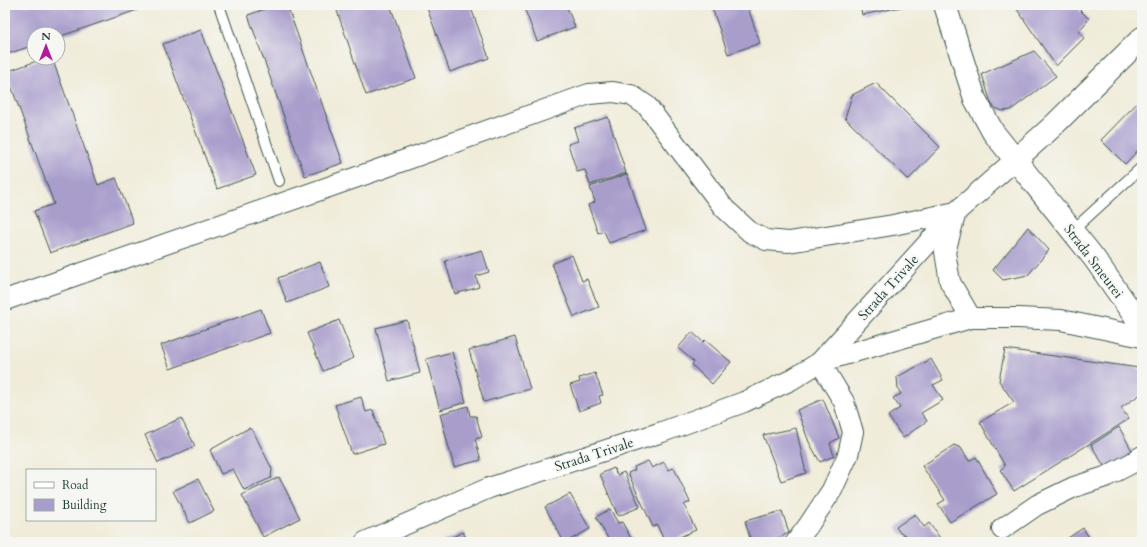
<svg xmlns="http://www.w3.org/2000/svg" width="1147" height="547" font-family="Cardo,serif">
  <rect width="100%" height="100%" fill="#f6f6f2"/>
  <filter id="ink" filterUnits="userSpaceOnUse"><feTurbulence type="fractalNoise" baseFrequency=".025" numOctaves="2"/><feDisplacementMap in="SourceGraphic" scale="8" xChannelSelector="R" yChannelSelector="G"/><feConvolveMatrix kernelMatrix="1 2 1 2 8 2 1 2 1" color-interpolation-filters="sRGB"/></filter>
  <filter id="wash" filterUnits="userSpaceOnUse"><feTurbulence type="fractalNoise" baseFrequency=".012" numOctaves="4" result="noise"/><feDisplacementMap in="SourceGraphic" scale="16" xChannelSelector="R" yChannelSelector="G"/><feGaussianBlur stdDeviation="0.9" result="paint"/><feColorMatrix in="noise" values="0 0 0 0 0 0 0 0 0 0 0 0 0 0 0 0 0 1.4 0 .05"/><feComposite in="paint" operator="in"/></filter>
  <g filter="url(#wash)">
    <rect width="100%" height="100%" fill="#f0ecd9"/>
    <g id="blocks">
      <!-- building -->
      <g fill="#a99dcc">
        <polygon points="5,5 136,5 137,10 58,37 58,34 34,34 34,45 5,55"/>
        <polygon points="276,5 287,5 343,163 305,176 248,15"/>
        <polygon points="335,5 390,5 416,78 366,95"/>
        <polygon points="426,5 470,5 489,58 450,72"/>
        <polygon points="523,5 566,5 575,27 537,41"/>
        <polygon points="711,5 747,5 760,43 728,54"/>
        <polygon points="860,5 906,5 906,6 862,15"/>
        <polygon points="1014,5 1075,5 1089,19 1079,31 1084,38 1056,66"/>
        <polygon points="201,30 256,175 217,189 163,44"/>
        <polygon points="1034,51 1056,76 1011,110 1003,111 995,108 991,103 982,74"/>
        <polygon points="45,58 52,58 98,185 116,178 133,223 50,253 34,211 54,204 6,72"/>
        <polygon points="876,83 940,147 908,180 845,118 852,95"/>
        <polygon points="1142,98 1142,146 1125,164 1101,140"/>
        <polygon points="608,117 626,173 590,185 585,170 577,172 568,144 578,141 574,128"/>
        <polygon points="627,174 646,230 609,243 604,231 598,233 588,205 595,202 590,187"/>
        <polygon points="1028,227 1049,250 1028,275 1003,280 993,270"/>
        <polygon points="482,250 489,272 476,276 479,287 455,294 445,261"/>
        <polygon points="572,255 582,281 587,279 599,307 574,317 552,264"/>
        <polygon points="320,262 329,287 287,303 278,278"/>
        <polygon points="261,309 270,333 170,369 161,345"/>
        <polygon points="339,320 354,358 323,371 307,333"/>
        <polygon points="407,320 420,373 389,381 376,328"/>
        <polygon points="692,332 703,342 705,340 731,362 712,384 692,365 694,362 678,348"/>
        <polygon points="515,337 530,389 484,402 469,350"/>
        <polygon points="1005,349 1139,368 1142,372 1142,393 1121,408 1129,419 1014,491 1000,470 1005,466 980,422 1014,402 999,381"/>
        <polygon points="452,352 466,402 440,410 426,359"/>
        <polygon points="931,359 943,380 933,385 943,400 921,413 927,421 903,438 888,416 900,408 893,398 901,394 898,389 897,377"/>
        <polygon points="595,373 603,395 599,396 601,403 579,411 570,385 580,382 579,378"/>
        <polygon points="361,397 366,412 373,410 384,444 352,454 335,405"/>
        <polygon points="823,399 839,438 830,443 834,456 820,462 809,442 797,410"/>
        <polygon points="468,406 470,416 476,416 482,437 475,439 481,460 454,467 440,414"/>
        <polygon points="181,418 195,446 158,463 145,435"/>
        <polygon points="1119,427 1135,456 1108,472 1091,445"/>
        <polygon points="249,428 253,431 272,469 271,478 244,490 233,469 221,474 210,450"/>
        <polygon points="796,428 806,473 781,481 763,435"/>
        <polygon points="954,445 961,448 969,461 976,457 997,494 950,522 938,504 945,500 922,466"/>
        <polygon points="648,461 652,468 664,462 668,470 674,468 690,502 684,505 696,530 668,542 665,542 657,525 653,527 628,473 635,470 634,467"/>
        <polygon points="614,468 617,475 624,472 640,507 618,516 600,474"/>
        <polygon points="279,477 300,518 263,537 242,495"/>
        <polygon points="198,479 214,511 190,523 173,491"/>
        <polygon points="570,494 590,529 566,542 564,542 545,507"/>
        <polygon points="610,509 618,523 622,522 633,542 610,542 596,517"/>
        <polygon points="782,511 789,533 768,542 751,542 745,521"/>
        <polygon points="915,514 924,527 929,523 943,542 911,542 906,535 900,533 896,527"/>
        <polygon points="1083,528 1092,542 1062,542"/>
        <polygon points="463,532 468,542 442,542"/>
      </g>
    </g>
  </g>
  <g filter="url(#ink)">
    <use href="#blocks" fill-opacity="0" stroke="#3e574d" stroke-width="1"/>
    <g fill="none" stroke-linecap="round" stroke-linejoin="round">
      <defs>
        <g id="service">
          <polyline points="219,5 279,181"/>
          <polyline points="1072,231 1142,167"/>
        </g>
        <g id="minor">
          <polyline points="5,300 383,168 589,94 613,92 631,95 647,106 724,208 750,232 766,240 789,242 893,225 956,212 945,252 950,282 971,318"/>
          <polyline points="1002,529 1037,505 1074,487 1105,477 1132,463 1142,456"/>
          <polyline points="365,542 489,488 662,432 744,402 791,380 820,362 956,212 1015,160"/>
          <polyline points="796,542 808,526 832,490 848,455 853,432 844,402 820,362 971,318 1018,318 1061,320 1142,337"/>
        </g>
        <g id="primary">
          <polyline points="945,5 975,99 993,132 1094,258 1142,327"/>
          <polyline points="1015,160 1052,127 1142,38"/>
        </g>
      </defs>
      <!-- service casing -->
      <use href="#service" stroke="#3e574d" stroke-width="12"/>
      <!-- minor casing -->
      <use href="#minor" stroke="#3e574d" stroke-width="22"/>
      <!-- primary casing -->
      <use href="#primary" stroke="#3e574d" stroke-width="24"/>
      <!-- service -->
      <use href="#service" stroke="#fff" stroke-width="10"/>
      <!-- minor -->
      <use href="#minor" stroke="#fff" stroke-width="20"/>
      <!-- primary -->
      <use href="#primary" stroke="#fff" stroke-width="22"/>
    </g>
  </g>
  <g text-anchor="middle" stroke-width="4" stroke-linejoin="round" paint-order="stroke">
    <!-- street labels -->
    <g font-size="14" fill="#1f3d34" stroke="#f6f6f2">
      <text transform="translate(1094 261) rotate(53)" y="5">Strada Smeurei</text>
      <text transform="translate(888 287) rotate(-48)" y="5">Strada Trivale</text>
      <text transform="translate(594 454) rotate(-18)" y="5">Strada Trivale</text>
    </g>
  </g>
  <!-- margin -->
  <rect width="1147" height="547" fill="none" stroke="#f6f6f2" stroke-width="20"/>
  <!-- legend -->
  <rect x="26" y="469" width="130" height="52" fill="#f6f6f2" stroke="#a0aca6"/>
  <rect x="34" y="482" width="20" height="6" fill="#ffffff" stroke="#a0aca6"/>
  <text x="62" y="489" font-size="12" fill="#1f3d34">Road</text>
  <rect x="34" y="499" width="20" height="12" fill="#a99dcc" stroke="#a0aca6"/>
  <text x="62" y="509" font-size="12" fill="#1f3d34">Building</text>
  <!-- north arrow -->
  <g transform="translate(46 46)"><circle r="19" fill="#f6f6f2" stroke="#a0aca6"/>
  <path d="M0-3L7 15L0 10L-7 15Z" fill="#b5179e"/>
  <text y="-6" font-size="11" font-weight="bold" text-anchor="middle" fill="#1f3d34">N</text>
  </g>
</svg>
